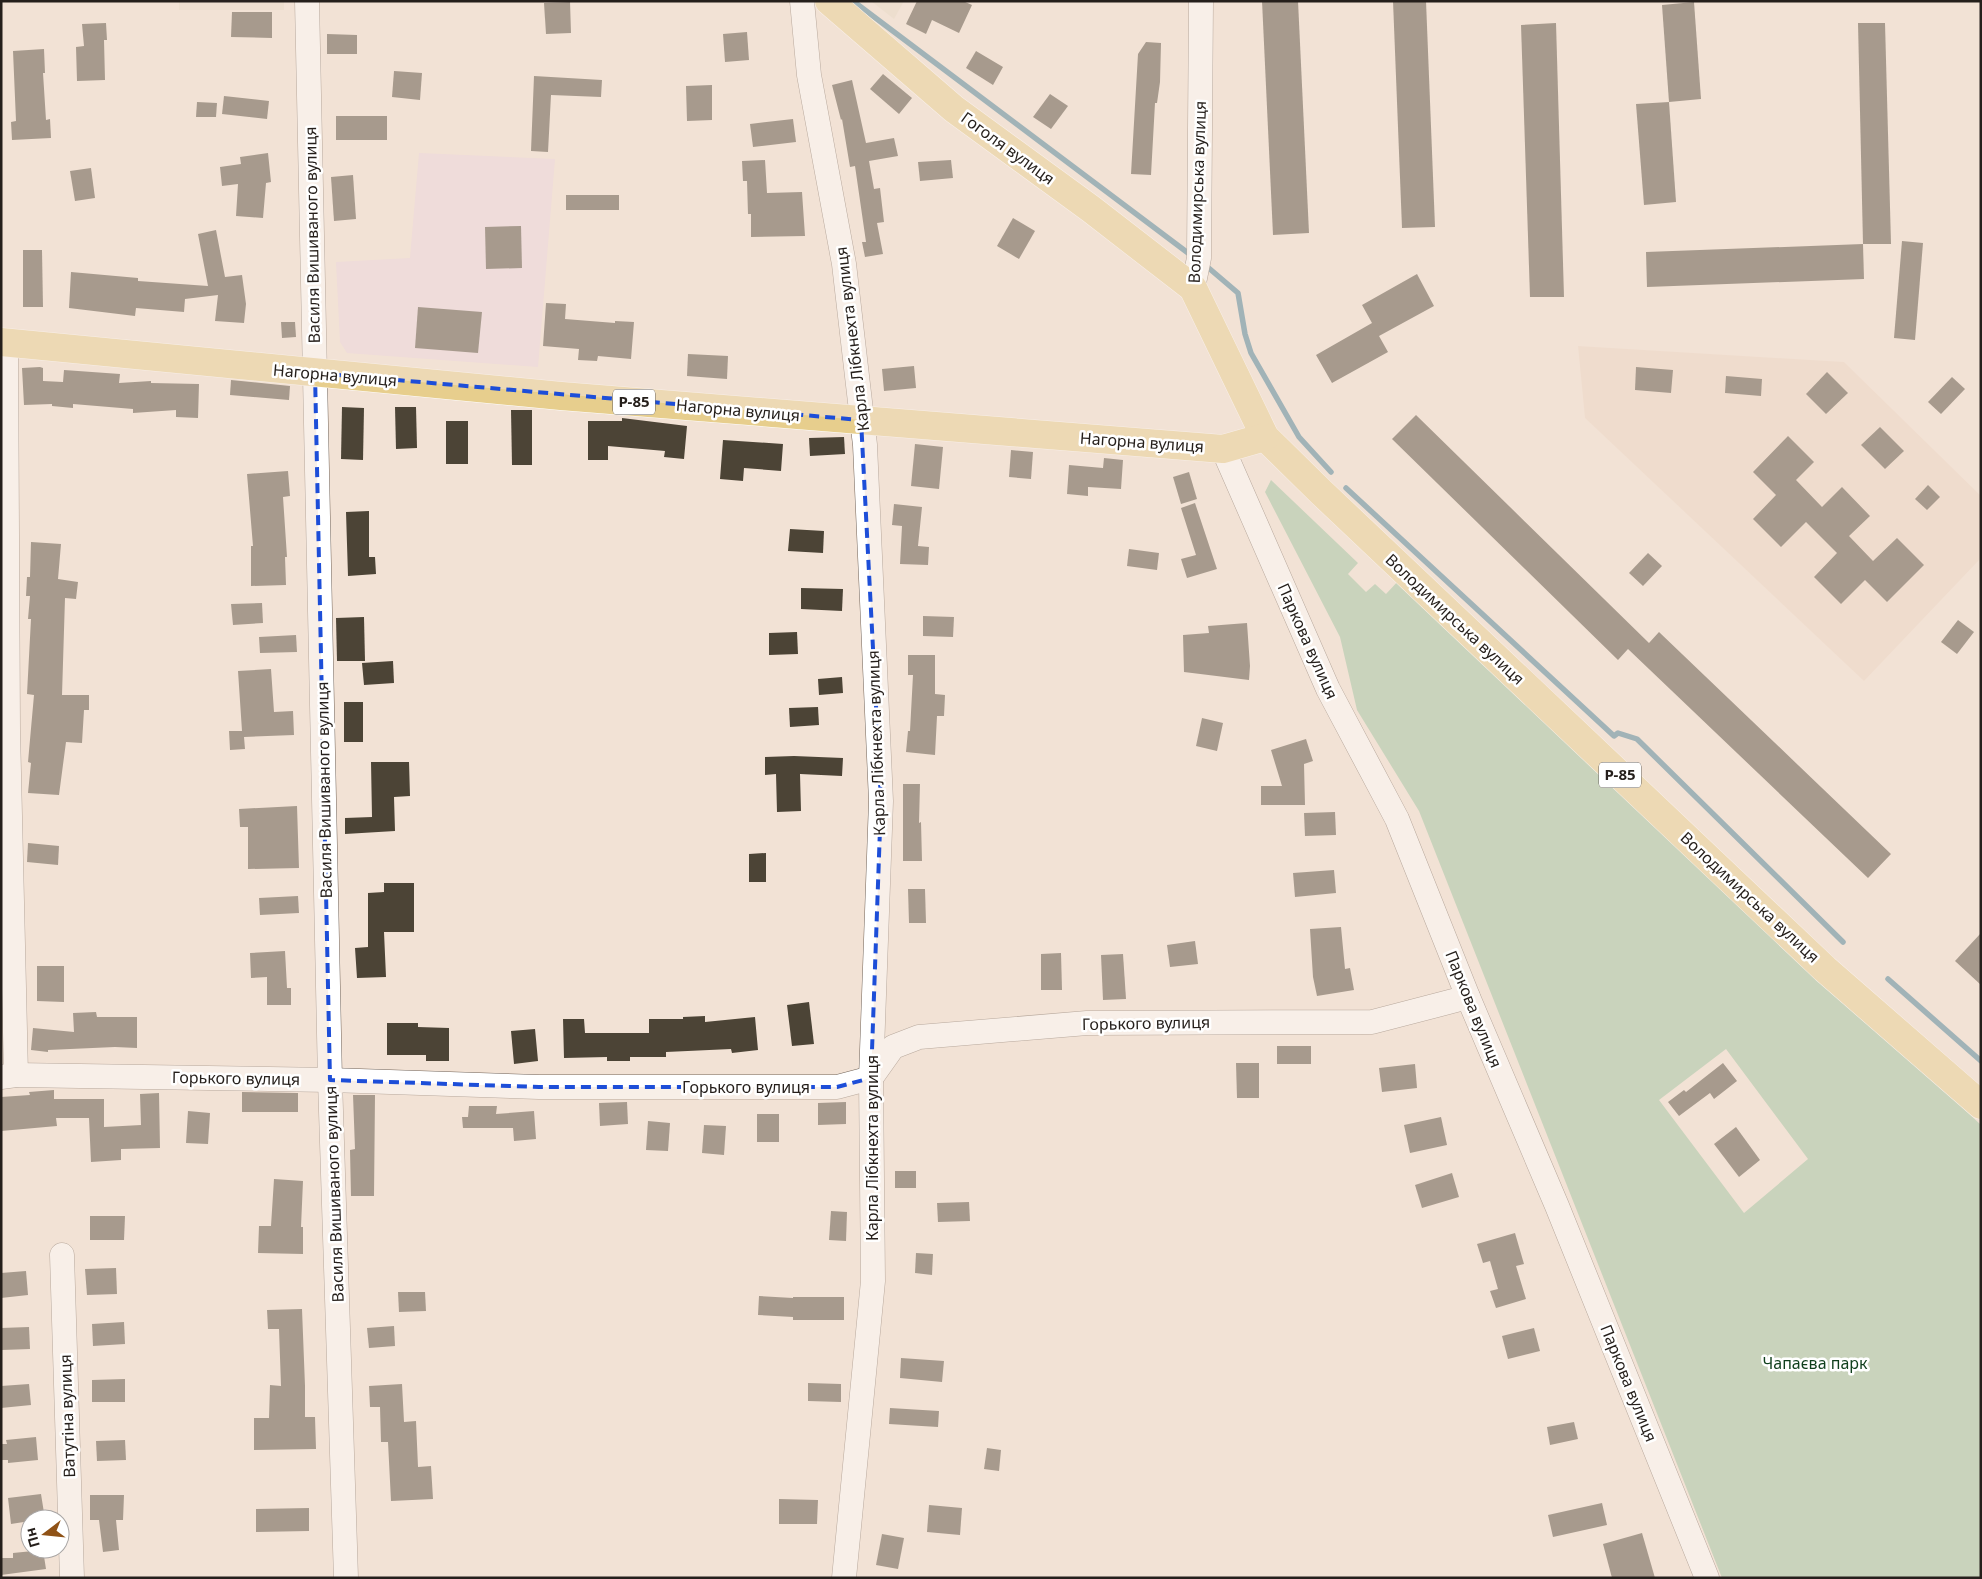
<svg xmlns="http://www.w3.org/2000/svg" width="1982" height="1579" font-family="'Noto Sans',sans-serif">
  <rect width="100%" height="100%" fill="#f2e2d5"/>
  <!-- commercial -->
  <g fill="#e6dac6">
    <rect x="179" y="1" width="105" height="9"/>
    <polygon points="871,1 904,1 894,19"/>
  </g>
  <!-- industrial -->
  <polygon fill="#ebd4df" points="419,153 555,159 538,367 347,353 340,342 336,262 410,258"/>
  <!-- built -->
  <polygon fill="#ecd6c4" points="1578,346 1844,362 1981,496 1981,558 1864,681 1585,418"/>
  <!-- green -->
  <path fill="#97c29e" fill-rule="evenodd" d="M1271 480 1358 563 1348 574 1366 592 1375 584 1386 594 1400 579 1981 1125V1578H1722L1419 811 1357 710 1340 637 1265 492ZM1726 1049 1808 1159 1744 1213 1659 1100Z"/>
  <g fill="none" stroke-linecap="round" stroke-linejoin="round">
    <!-- stream -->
    <g stroke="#3f7a93" stroke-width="5.5">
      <polyline points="853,1 1192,256"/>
      <polyline points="1204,264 1238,293 1245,334 1251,353 1299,437 1331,472"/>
      <polyline points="1346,488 1614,736 1618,733 1637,739 1843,942"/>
      <polyline points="1888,979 1981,1061"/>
    </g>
  </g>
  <!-- building -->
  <g fill="#4c4436">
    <polygon points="917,1 963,1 972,5 959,33 932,20 926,34 906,24"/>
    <polygon points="1262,1 1298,1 1309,233 1273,235"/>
    <polygon points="1393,1 1426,1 1435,227 1402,228"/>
    <polygon points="570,2 571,33 546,34 544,3"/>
    <polygon points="1694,2 1701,99 1669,102 1662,5"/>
    <polygon points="232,12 272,12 272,38 231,37"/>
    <polygon points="106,23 107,40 104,40 105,80 77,81 76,47 84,46 82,24"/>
    <polygon points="1556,23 1564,297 1530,297 1521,25"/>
    <polygon points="1858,23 1885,23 1891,244 1863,244"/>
    <polygon points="747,32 749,60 725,62 723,34"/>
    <polygon points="327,34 357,35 357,54 327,54"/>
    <polygon points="1146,42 1161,43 1160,82 1157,103 1155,103 1151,175 1131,174 1138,54"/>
    <polygon points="44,49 45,73 43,73 46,120 50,119 51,138 12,140 11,122 16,121 13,51"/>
    <polygon points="976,51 1003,67 993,85 966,68"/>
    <polygon points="394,71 422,73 420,100 392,97"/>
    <polygon points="883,74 912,98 899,114 870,89"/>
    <polygon points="534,76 602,80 601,97 551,95 548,152 531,151"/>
    <polygon points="852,80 866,143 894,138 898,156 869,161 874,189 880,188 884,222 877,223 883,254 865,257 862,242 866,242 855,166 850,167 842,119 841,120 832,85"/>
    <polygon points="712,85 712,120 687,121 686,86"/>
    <polygon points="1050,94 1068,106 1051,129 1033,117"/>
    <polygon points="224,96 269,101 267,119 222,114"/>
    <polygon points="197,102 217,103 216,117 196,117"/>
    <polygon points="1669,102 1676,202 1644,205 1636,104"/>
    <rect x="336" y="116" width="51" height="24"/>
    <polygon points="793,119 796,142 753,147 750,124"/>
    <polygon points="268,153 271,182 266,183 263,218 236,216 238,184 222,186 220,167 241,164 240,157"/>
    <polygon points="765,160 767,193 802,192 805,236 751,237 751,214 748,214 747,181 743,181 742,161"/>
    <polygon points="951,160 953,178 920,181 918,162"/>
    <polygon points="91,168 95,198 75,201 70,171"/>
    <polygon points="353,175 356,219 334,221 331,177"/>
    <rect x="566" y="195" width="53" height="15"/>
    <polygon points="1013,218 1035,231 1019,259 997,246"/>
    <polygon points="521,226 522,268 486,269 485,227"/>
    <polygon points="216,230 225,277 242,275 246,304 244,323 215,321 218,295 185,299 184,312 136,308 135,316 69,308 71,272 138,278 138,281 208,286 198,234"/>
    <polygon points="1902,241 1923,243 1915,340 1894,338"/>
    <polygon points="1863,244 1864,279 1647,287 1646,252"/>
    <polygon points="23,250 42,250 43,307 23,307"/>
    <polygon points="1417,274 1434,306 1379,336 1388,352 1332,383 1316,355 1372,323 1362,305"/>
    <polygon points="546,303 566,304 565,319 615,323 615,321 634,322 631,359 598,356 597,361 578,360 579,349 543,346"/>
    <polygon points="418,307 482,312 478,353 415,348"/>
    <polygon points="281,322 295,322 296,337 282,338"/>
    <polygon points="688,354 728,356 727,379 687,376"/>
    <polygon points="914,366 916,388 884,391 882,369"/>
    <polygon points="40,367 43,368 43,381 63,382 64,370 120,374 119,383 151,381 151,383 199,384 198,418 176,417 176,410 133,413 133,409 73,404 73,408 52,406 52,404 24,405 22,368"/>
    <polygon points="1636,367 1673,370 1671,393 1635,390"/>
    <polygon points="1827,372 1848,393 1826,414 1806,394"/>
    <polygon points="1726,376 1762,379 1761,396 1725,393"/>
    <polygon points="1952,377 1965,389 1941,414 1928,402"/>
    <polygon points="231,380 290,386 289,400 230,395"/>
    <polygon points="342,407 364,408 363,460 341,459"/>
    <polygon points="395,407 416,407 417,448 396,449"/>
    <polygon points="511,410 532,410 532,465 512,465"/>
    <polygon points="1416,415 1649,643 1659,632 1891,854 1868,878 1628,649 1618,660 1392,439"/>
    <polygon points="622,418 687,426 684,459 664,457 665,451 608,446 608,460 588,460 588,421 622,421"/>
    <rect x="446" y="421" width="22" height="43"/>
    <polygon points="1880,427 1904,451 1885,469 1861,445"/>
    <polygon points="1788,436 1814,462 1796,480 1822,507 1842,487 1870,516 1849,536 1873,561 1897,538 1924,565 1887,602 1865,580 1841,604 1814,577 1837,553 1806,522 1781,547 1753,519 1776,495 1753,472"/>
    <polygon points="844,437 845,454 810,456 809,438"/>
    <polygon points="723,440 783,444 781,471 744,468 743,481 720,479"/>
    <polygon points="915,444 943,447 939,489 911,486"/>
    <polygon points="1011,450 1033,452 1031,479 1009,477"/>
    <polygon points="1104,458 1123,460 1121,489 1088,487 1088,496 1067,494 1069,465 1103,468"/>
    <polygon points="288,471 290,496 283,497 287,557 285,557 286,585 251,586 251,546 253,546 247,474"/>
    <polygon points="1189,472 1197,499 1181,504 1173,477"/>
    <polygon points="1928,485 1940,497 1927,510 1915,499"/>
    <polygon points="1195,503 1217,569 1187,578 1181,559 1196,555 1181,508"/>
    <polygon points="894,504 922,507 918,546 929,547 928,565 900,564 902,526 892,525"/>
    <polygon points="369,511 369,557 375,557 376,574 348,576 346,512"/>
    <polygon points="790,529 824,531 823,553 788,551"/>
    <polygon points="31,542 61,544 58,579 78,582 76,599 65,598 62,695 89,695 89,710 84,710 82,743 66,742 59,795 28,793 31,763 28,762 34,695 27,694 31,619 28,619 30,596 26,596 27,577 30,577"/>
    <polygon points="1129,549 1159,553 1157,570 1127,566"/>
    <polygon points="1648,553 1662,566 1643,586 1629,573"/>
    <polygon points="801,588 843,589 842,611 801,609"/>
    <polygon points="262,603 263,623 233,625 231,604"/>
    <polygon points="923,616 954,617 953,637 923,636"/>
    <polygon points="364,617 365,661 337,661 336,618"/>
    <polygon points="1958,620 1974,632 1957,654 1941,642"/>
    <polygon points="1247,623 1250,666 1249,680 1184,672 1183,635 1209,633 1208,626"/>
    <polygon points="797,632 798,654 769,655 769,633"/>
    <polygon points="296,635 297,652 260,653 259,637"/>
    <polygon points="908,655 935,655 935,694 945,695 944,716 937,716 935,755 906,752 908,731 910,731 913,675 908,675"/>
    <polygon points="393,661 394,683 364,685 362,663"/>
    <polygon points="271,669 274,712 293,711 294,735 244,737 245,749 230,750 229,731 242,731 238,671"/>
    <polygon points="842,677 843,693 819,695 818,679"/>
    <rect x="344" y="702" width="19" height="40"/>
    <polygon points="818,707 819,725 790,727 789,708"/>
    <polygon points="1202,718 1223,723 1217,751 1196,746"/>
    <polygon points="1306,739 1313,761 1304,764 1305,805 1261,805 1261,786 1282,786 1271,750"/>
    <polygon points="794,756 843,758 842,776 800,774 801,811 777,812 776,774 765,775 765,757"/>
    <polygon points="371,762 409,762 410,796 394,797 395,831 345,834 345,818 372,817"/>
    <polygon points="903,784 920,784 919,823 921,822 922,861 903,861"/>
    <polygon points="297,806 299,868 248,869 248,827 240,827 239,809"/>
    <polygon points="1335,812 1336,835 1305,836 1304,813"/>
    <polygon points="28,843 59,846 58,865 27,862"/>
    <polygon points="766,853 766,882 749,882 749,854"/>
    <polygon points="1334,870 1336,893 1295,897 1293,873"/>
    <polygon points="384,883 414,883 414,932 384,932 386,977 357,978 355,948 368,947 368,893 384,892"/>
    <polygon points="908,889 925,889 926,923 909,923"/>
    <polygon points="298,896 299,913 260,915 259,898"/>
    <polygon points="1341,927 1345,969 1350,968 1354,990 1317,996 1313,977 1310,929"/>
    <polygon points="1981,933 1981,985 1955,961"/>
    <polygon points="1195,941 1198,964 1170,967 1167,945"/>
    <polygon points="285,951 287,988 291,988 291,1005 267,1005 267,977 251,978 250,953"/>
    <polygon points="1061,953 1062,990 1041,990 1041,954"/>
    <polygon points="1123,954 1126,999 1103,1000 1101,955"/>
    <polygon points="37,966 64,966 64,1002 37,1001"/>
    <polygon points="809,1002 814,1044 792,1046 787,1005"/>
    <polygon points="96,1012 97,1017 137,1017 137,1048 115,1047 48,1050 48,1052 31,1050 33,1028 74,1032 73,1013"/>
    <polygon points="705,1016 705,1022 755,1017 758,1050 732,1053 731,1049 666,1052 666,1057 630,1057 630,1061 607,1061 607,1057 564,1058 563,1019 584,1019 585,1033 649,1033 649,1019 683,1019 683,1017"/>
    <polygon points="387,1023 418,1023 418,1027 449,1028 449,1061 426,1061 426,1055 387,1055"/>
    <polygon points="535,1029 538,1061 514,1064 511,1031"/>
    <rect x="1277" y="1046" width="34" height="18"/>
    <polygon points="1236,1063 1259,1063 1259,1098 1237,1098"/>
    <polygon points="1723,1063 1737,1081 1714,1099 1710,1093 1679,1116 1668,1102 1684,1090 1686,1092"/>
    <polygon points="1415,1064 1417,1088 1382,1092 1379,1068"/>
    <polygon points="54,1090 54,1099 104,1099 104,1127 141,1125 140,1094 159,1093 160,1148 121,1149 121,1160 91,1162 89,1118 56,1118 57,1126 1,1131 1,1097 30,1095 29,1092"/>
    <polygon points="242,1092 298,1093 298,1112 242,1112"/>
    <polygon points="353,1095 375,1095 374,1196 351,1196 350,1150 355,1149"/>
    <polygon points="627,1102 628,1124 600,1126 599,1103"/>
    <polygon points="846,1102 846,1124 818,1125 818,1103"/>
    <polygon points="469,1106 497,1106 496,1114 534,1111 536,1139 514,1141 513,1128 463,1128 462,1117 468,1117"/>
    <polygon points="188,1111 210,1113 208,1144 186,1143"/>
    <rect x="757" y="1114" width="22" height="28"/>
    <polygon points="1441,1117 1447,1145 1410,1153 1404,1125"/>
    <polygon points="648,1121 670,1123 668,1151 646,1150"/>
    <polygon points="704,1125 726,1126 724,1155 702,1153"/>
    <polygon points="1736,1127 1760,1160 1739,1177 1714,1144"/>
    <rect x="895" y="1171" width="21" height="17"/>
    <polygon points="1452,1173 1459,1197 1422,1208 1415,1185"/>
    <polygon points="274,1179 303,1181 301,1227 303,1227 303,1254 258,1253 259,1226 271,1226"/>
    <polygon points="969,1202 970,1221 938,1222 937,1203"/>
    <polygon points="831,1211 847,1212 846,1241 829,1240"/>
    <polygon points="90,1216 125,1216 124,1240 90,1240"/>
    <polygon points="1515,1233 1524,1264 1516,1266 1526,1299 1496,1308 1490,1291 1498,1289 1490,1261 1483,1263 1477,1244"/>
    <polygon points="916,1253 933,1254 932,1275 915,1273"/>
    <polygon points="116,1268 117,1294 87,1295 85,1269"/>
    <polygon points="26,1271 28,1295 1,1298 1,1273"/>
    <polygon points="398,1292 425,1292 426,1311 399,1312"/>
    <polygon points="759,1296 793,1298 793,1297 844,1297 844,1320 793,1320 793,1317 758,1315"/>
    <polygon points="302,1309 305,1386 305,1417 315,1417 316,1449 254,1450 254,1418 269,1418 270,1385 281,1386 279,1329 268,1329 267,1310"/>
    <polygon points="124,1322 125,1344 93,1346 92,1324"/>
    <polygon points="394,1326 395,1346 369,1348 367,1328"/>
    <polygon points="29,1327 30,1349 2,1350 1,1328"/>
    <polygon points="1534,1328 1540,1351 1508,1359 1502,1336"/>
    <polygon points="901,1358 944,1361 942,1382 900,1378"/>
    <polygon points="125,1379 125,1402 92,1402 92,1380"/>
    <polygon points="808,1383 841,1384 841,1402 808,1401"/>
    <polygon points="29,1384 31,1405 1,1408 1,1386"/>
    <polygon points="402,1384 404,1422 416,1421 418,1467 431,1466 433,1499 391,1501 388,1442 381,1442 380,1407 370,1407 369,1386"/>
    <polygon points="890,1408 939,1411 938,1427 889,1424"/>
    <polygon points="1574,1422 1578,1439 1550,1445 1547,1427"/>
    <polygon points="36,1437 38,1460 8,1463 8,1460 1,1460 1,1444 7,1444 6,1440"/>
    <polygon points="125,1440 126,1460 97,1461 96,1441"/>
    <polygon points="987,1448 1001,1450 999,1471 984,1469"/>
    <polygon points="41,1494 45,1519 30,1519 30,1521 11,1524 8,1498"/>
    <polygon points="90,1495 124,1495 123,1520 116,1520 119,1550 103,1552 99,1520 90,1520"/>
    <polygon points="779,1499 818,1500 817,1524 779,1524"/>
    <polygon points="1602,1503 1607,1525 1553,1537 1548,1515"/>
    <polygon points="929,1505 962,1508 960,1535 927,1532"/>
    <polygon points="309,1508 309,1531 256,1532 256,1509"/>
    <polygon points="1642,1533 1655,1578 1612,1578 1603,1544"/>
    <polygon points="882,1534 904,1538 898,1569 876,1565"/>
    <polygon points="43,1550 46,1569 1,1575 1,1558 13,1558 13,1553"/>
  </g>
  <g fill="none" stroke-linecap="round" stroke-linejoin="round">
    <defs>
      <g id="minor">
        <polyline points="307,1 330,1080 346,1578"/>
        <polyline points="802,1 809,75 844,264 865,445 881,801 871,1078 873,1281 844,1578"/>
        <polyline points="1193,288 1199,258 1201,1"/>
        <polyline points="6,342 8,730 16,1075"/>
        <polyline points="1223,449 1328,689 1397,819 1468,997 1557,1206 1707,1578"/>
        <polyline points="1,1077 16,1075 330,1080 539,1087 837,1087 871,1078 893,1047 919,1037 1087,1023 1372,1022 1468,997"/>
        <polyline points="62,1255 72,1578"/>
      </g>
      <g id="major">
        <polyline points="829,1 954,109 1091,209 1193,288 1265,437 1321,492 1825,969 1981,1105"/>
        <polyline points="1,342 561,396 1223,449 1265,437"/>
      </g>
    </defs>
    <!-- minor casing -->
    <use href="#minor" stroke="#726459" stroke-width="25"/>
    <!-- major casing -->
    <use href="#major" stroke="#fff" stroke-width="29"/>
    <!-- minor -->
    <use href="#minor" stroke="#fff" stroke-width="24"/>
    <!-- major -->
    <use href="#major" stroke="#e7ce8d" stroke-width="28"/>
  </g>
  <!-- marked area -->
  <path d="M0 0H1982V1579H0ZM315 373 861 420 881 801 871 1078 837 1087H539L330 1080Z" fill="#f2e2d5" fill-opacity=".55" fill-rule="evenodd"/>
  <path fill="none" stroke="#1d4ed8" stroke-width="4" stroke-dasharray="10 6" stroke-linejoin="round" d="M315 373 861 420 881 801 871 1078 837 1087H539L330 1080Z"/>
  <g text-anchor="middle" stroke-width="5" stroke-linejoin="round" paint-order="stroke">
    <!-- shield labels -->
    <g fill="#fff" stroke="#66625f" stroke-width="1">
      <rect x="613" y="389.5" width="42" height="25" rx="4"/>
      <rect x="1599" y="762.5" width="42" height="25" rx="4"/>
    </g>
    <g font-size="15" font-weight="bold" fill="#251f1b">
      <text x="634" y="407">Р-85</text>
      <text x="1620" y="780">Р-85</text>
    </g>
    <!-- street labels -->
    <g font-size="16" fill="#251f1b" stroke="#fff">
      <text transform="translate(1008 148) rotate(36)" y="6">Гоголя вулиця</text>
      <text transform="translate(1197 192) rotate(-88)" y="6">Володимирська вулиця</text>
      <text transform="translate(312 235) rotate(-91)" y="6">Василя Вишиваного вулиця</text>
      <text transform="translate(852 339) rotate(-97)" y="6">Карла Лібкнехта вулиця</text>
      <text transform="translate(335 375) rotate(5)" y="6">Нагорна вулиця</text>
      <text transform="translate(738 410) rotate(5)" y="6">Нагорна вулиця</text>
      <text transform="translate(1142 442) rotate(4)" y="6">Нагорна вулиця</text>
      <text transform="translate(1455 619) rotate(43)" y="6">Володимирська вулиця</text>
      <text transform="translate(1308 641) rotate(66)" y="6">Паркова вулиця</text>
      <text transform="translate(876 743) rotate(-92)" y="6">Карла Лібкнехта вулиця</text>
      <text transform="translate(324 790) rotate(-91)" y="6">Василя Вишиваного вулиця</text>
      <text transform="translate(1750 897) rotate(43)" y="6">Володимирська вулиця</text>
      <text transform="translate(1474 1009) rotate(68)" y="6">Паркова вулиця</text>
      <text transform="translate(1146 1023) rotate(-1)" y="6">Горького вулиця</text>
      <text transform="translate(236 1078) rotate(1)" y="6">Горького вулиця</text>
      <text x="746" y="1093">Горького вулиця</text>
      <text transform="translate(872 1148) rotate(-90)" y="6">Карла Лібкнехта вулиця</text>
      <text transform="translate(334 1194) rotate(-92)" y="6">Василя Вишиваного вулиця</text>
      <text transform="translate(1629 1383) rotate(68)" y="6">Паркова вулиця</text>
      <text transform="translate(67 1416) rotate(-92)" y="6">Ватутіна вулиця</text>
    </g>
    <!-- park labels -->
    <g font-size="16" fill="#0e3e1b" stroke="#fff">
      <text x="1815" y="1369">Чапаєва парк</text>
    </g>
  </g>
  <!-- border -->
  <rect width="1982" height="1579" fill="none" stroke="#251f1b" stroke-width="5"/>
  <!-- north arrow -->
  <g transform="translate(45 1534) rotate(254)"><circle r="24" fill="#ffffff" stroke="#a8a5a4"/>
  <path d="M0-4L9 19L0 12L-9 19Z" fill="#8f5216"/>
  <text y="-8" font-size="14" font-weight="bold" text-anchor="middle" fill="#251f1b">Пн</text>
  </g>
</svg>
